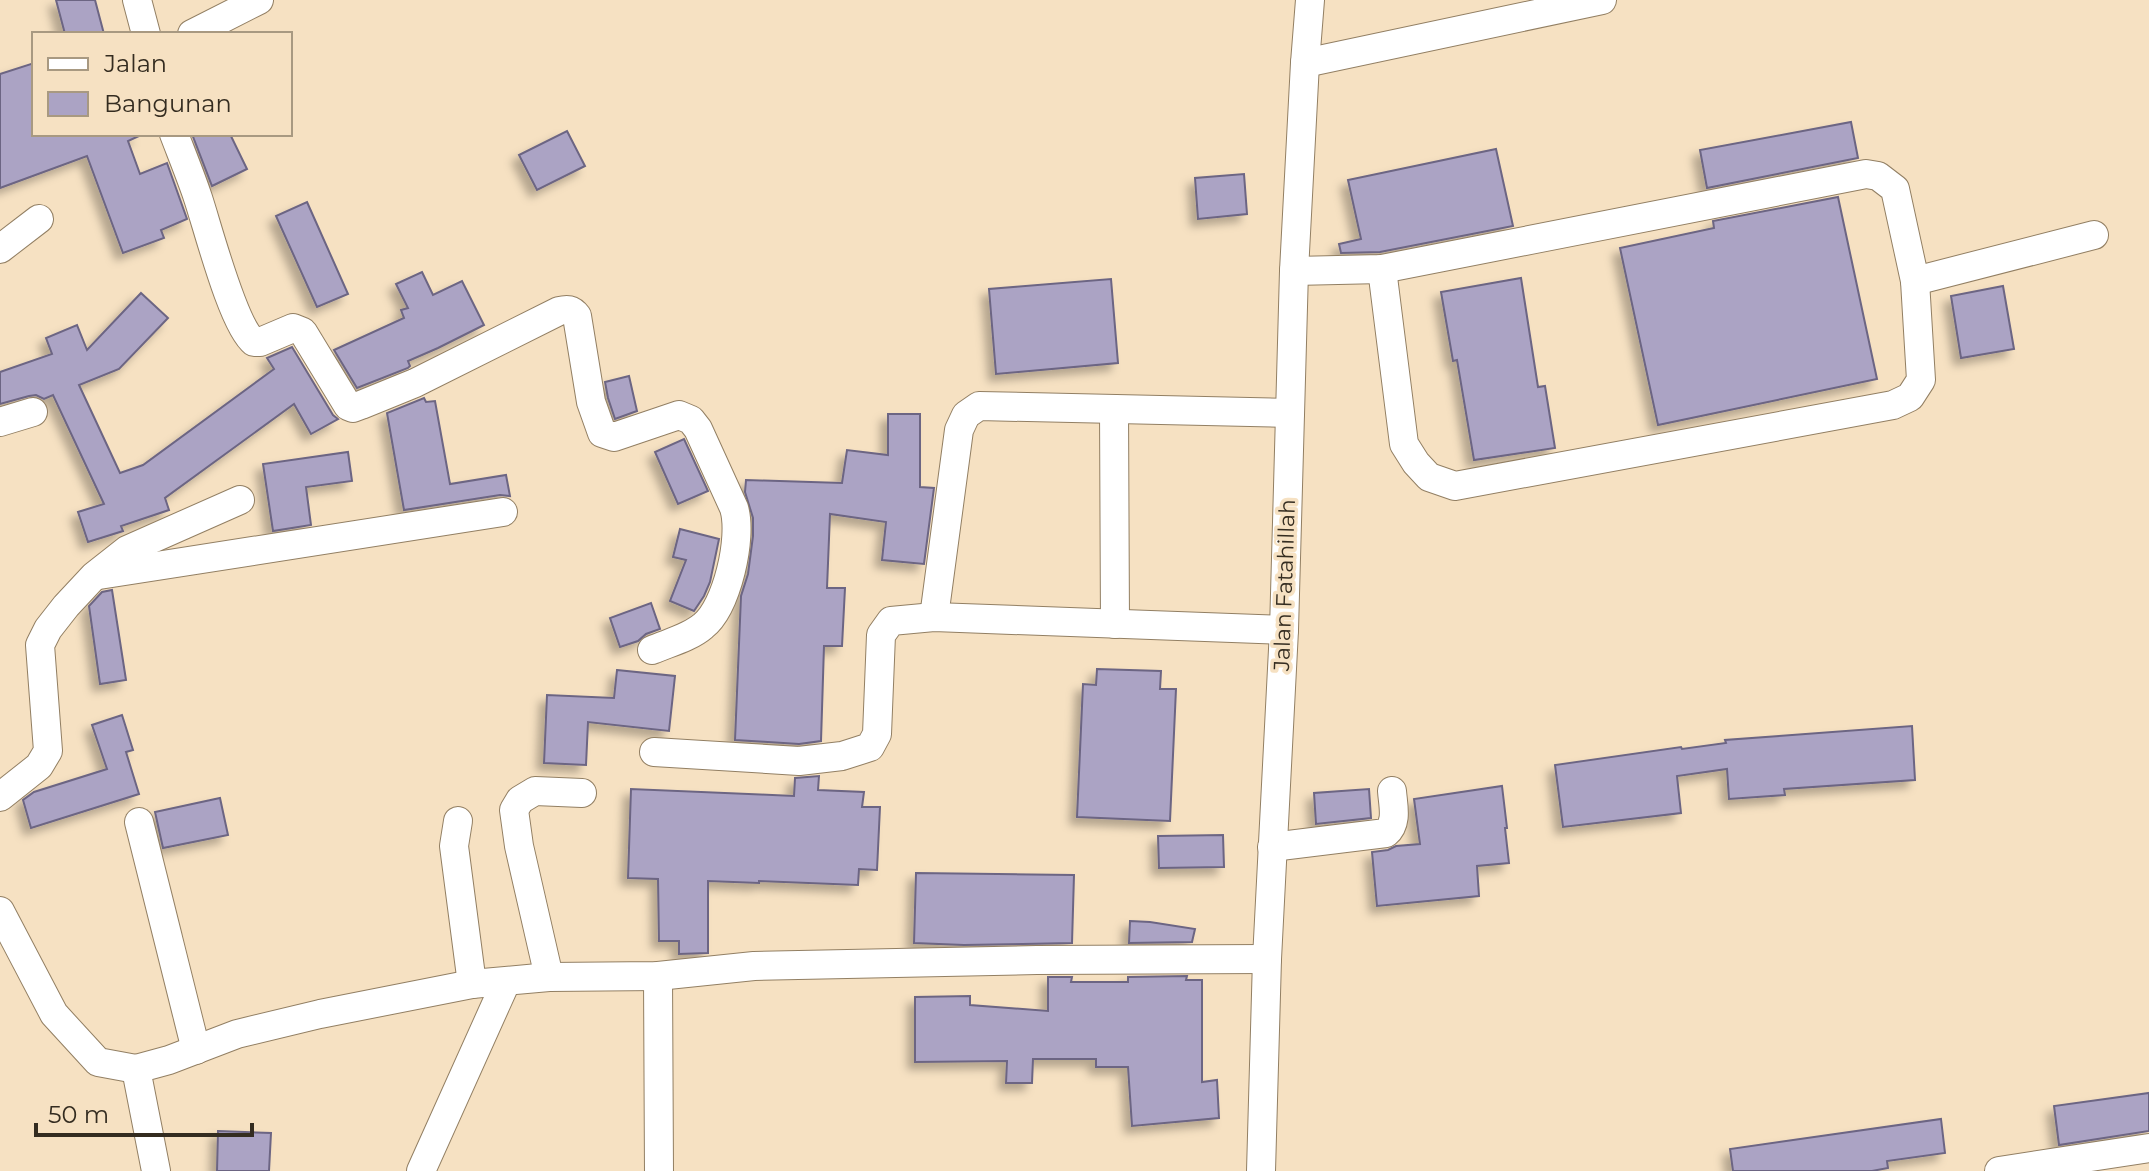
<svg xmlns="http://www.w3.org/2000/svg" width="2149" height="1171" font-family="Montserrat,sans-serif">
  <defs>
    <filter id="shadow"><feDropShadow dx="-7" dy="7" stdDeviation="4" flood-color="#0004"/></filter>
  </defs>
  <rect width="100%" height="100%" fill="#f6e1c2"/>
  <!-- building -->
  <g fill="#aba3c4" stroke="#6c6583" stroke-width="2" filter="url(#shadow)">
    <polygon points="56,0 95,0 104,34 65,34"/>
    <polygon points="34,63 34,134 138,134 139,136 128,141 140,174 167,163 187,219 161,230 164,238 123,253 87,156 0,188 0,74"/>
    <polygon points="1851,122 1858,158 1707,188 1700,150"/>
    <polygon points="567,131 585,166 537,190 519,155"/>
    <polygon points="192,134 230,134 247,169 212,186"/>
    <polygon points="1496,149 1513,226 1380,252 1341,253 1339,244 1361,239 1348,180"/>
    <polygon points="1244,174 1247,214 1198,219 1195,178"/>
    <polygon points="1838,197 1877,379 1658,425 1620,248 1714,228 1713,221"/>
    <polygon points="307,202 348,294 317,307 276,216"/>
    <polygon points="422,272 433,295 462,281 484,325 438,348 408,361 410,366 408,368 357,388 334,350 404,318 401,310 408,308 396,284"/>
    <polygon points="1521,278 1538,387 1545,386 1555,448 1474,460 1457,360 1453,361 1441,292"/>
    <polygon points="1111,279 1118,363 996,374 989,289"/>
    <polygon points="2003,286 2014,349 1961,358 1951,296"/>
    <polygon points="141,293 168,318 119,369 79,385 120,473 143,465 274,369 267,358 292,347 333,415 338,419 311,434 294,404 165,498 169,510 121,526 123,531 88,542 78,512 104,504 53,395 44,399 36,395 29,396 0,404 0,372 52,354 46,338 77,325 87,350"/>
    <polygon points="629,376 637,411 615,419 608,398 605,382"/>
    <polygon points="424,398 426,402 435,401 450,484 506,475 510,496 500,495 404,510 387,413"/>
    <polygon points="888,414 920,414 920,487 934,488 924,564 882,560 886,522 830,514 827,588 845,588 842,646 824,646 821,741 799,744 735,740 741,596 748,574 753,536 753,518 745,492 746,480 842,483 847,450 888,455"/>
    <polygon points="684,439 708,491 678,504 655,452"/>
    <polygon points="348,452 352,481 306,487 311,525 273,531 263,464"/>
    <polygon points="680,529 719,539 710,582 704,596 694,611 670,601 686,560 673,557"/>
    <polygon points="112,590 126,680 100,684 89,606 102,592"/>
    <polygon points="651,603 660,629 646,634 638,641 620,647 610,618"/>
    <polygon points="1097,669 1161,671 1160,689 1176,689 1170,821 1077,817 1083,684 1096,685"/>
    <polygon points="617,670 675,676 669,731 588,722 586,765 544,763 547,695 614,698"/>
    <polygon points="122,715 133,750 126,752 139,794 31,828 23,800 34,792 107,769 92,725"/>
    <polygon points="1912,726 1915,780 1784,789 1785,795 1729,799 1727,769 1677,776 1681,813 1563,827 1555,765 1681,747 1682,749 1726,743 1725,740"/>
    <polygon points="819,776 818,790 864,792 862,807 880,807 877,870 859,869 858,885 759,881 759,883 708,881 708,953 679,954 679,941 659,941 658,879 628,878 631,789 794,796 795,778"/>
    <polygon points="1502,786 1507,828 1505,828 1509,863 1477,866 1479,896 1377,906 1372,852 1388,850 1396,846 1420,844 1414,799"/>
    <polygon points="1369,789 1371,818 1316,824 1314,793"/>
    <polygon points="220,798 228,835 163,848 155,812"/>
    <polygon points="1223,835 1224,867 1159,868 1158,836"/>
    <polygon points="916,873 1074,875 1072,943 964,945 914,943"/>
    <polygon points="1130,921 1150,922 1195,929 1192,942 1129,943"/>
    <polygon points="1187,976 1186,980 1202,980 1202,1082 1217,1080 1219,1118 1132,1126 1128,1067 1096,1067 1096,1059 1033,1059 1032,1083 1006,1083 1007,1061 915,1062 915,997 970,996 970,1005 1048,1011 1048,977 1072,977 1071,982 1128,982 1128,977"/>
    <polygon points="2149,1093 2149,1131 2059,1145 2054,1106"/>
    <polygon points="1941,1119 1945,1153 1887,1161 1888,1168 1872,1171 1733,1171 1730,1149"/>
    <polygon points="218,1131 271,1133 269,1171 217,1171"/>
  </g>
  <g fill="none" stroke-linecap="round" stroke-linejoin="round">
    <defs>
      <g id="minor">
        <polyline points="137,0 146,34"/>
        <polyline points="192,34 259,0"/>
        <polyline points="1305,63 1602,0"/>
        <path d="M174 134C182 155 191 177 198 198 208 228 233 326 254 342H260L293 328 303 332 348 406 353 408 361 405 415 383 559 311C567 309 572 309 577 316L591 402 602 433 614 437 679 415 691 420 698 429 734 508C743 537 727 607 703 626 689 638 668 643 652 650"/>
        <polyline points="0,249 39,219"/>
        <polyline points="1382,269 1404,444 1416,463 1429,477 1455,486 1893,405 1910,397 1921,380 1915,281"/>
        <polyline points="1294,271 1382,269 1866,174 1878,176 1895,189 1915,281 2094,235"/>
        <polyline points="1114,409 1115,624"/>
        <polyline points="0,422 33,412"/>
        <polyline points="99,575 503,512"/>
        <polyline points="934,617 959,430 966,415 979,406 1290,413"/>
        <polyline points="654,752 799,761 842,756 870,747 877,734 881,635 891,621 934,617 1284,630"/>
        <polyline points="0,797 39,766 48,751 40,645 48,629 66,606 94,576 127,550 240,500"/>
        <polyline points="458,821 454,846 472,984"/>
        <polyline points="139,822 196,1050"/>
        <path d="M1272 847 1386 833C1398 823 1393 805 1392 791"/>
        <polyline points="0,911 54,1014 98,1062 136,1069"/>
        <polyline points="658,976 659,1171"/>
        <polyline points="549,977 519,846 514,810 520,800 535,791 582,793"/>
        <polyline points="156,1171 136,1069 169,1060 237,1034 320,1014 472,984 549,977 658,976 754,966 1037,960 1267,959"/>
        <polyline points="421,1171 506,982"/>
        <polyline points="1261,1171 1267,959 1284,630 1294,271 1305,63 1310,0"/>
        <polyline points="1999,1171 2149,1148"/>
      </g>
    </defs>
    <!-- minor casing -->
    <use href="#minor" stroke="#927f63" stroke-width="30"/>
    <!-- minor -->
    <use href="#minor" stroke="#fff" stroke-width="28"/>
  </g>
  <g text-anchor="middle" stroke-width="7" stroke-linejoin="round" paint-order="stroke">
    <!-- street labels -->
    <g font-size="22" fill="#342c20" stroke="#f6e1c2">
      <text transform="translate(1284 585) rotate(-88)" y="8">Jalan Fatahillah</text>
    </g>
  </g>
  <!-- legend -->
  <rect x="32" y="32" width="260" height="104" fill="#f6e1c2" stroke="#a89981" stroke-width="2"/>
  <rect x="48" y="58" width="40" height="12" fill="#ffffff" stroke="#a89981" stroke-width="2"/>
  <text x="104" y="72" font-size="24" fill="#342c20">Jalan</text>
  <rect x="48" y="92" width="40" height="24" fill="#aba3c4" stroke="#a89981" stroke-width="2"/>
  <text x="104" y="112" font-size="24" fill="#342c20">Bangunan</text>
  <!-- scale -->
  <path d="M36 1123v12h216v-12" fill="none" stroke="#342c20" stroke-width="4"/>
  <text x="48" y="1123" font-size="24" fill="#342c20" stroke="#f6e1c2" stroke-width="6" paint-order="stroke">50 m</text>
</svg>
